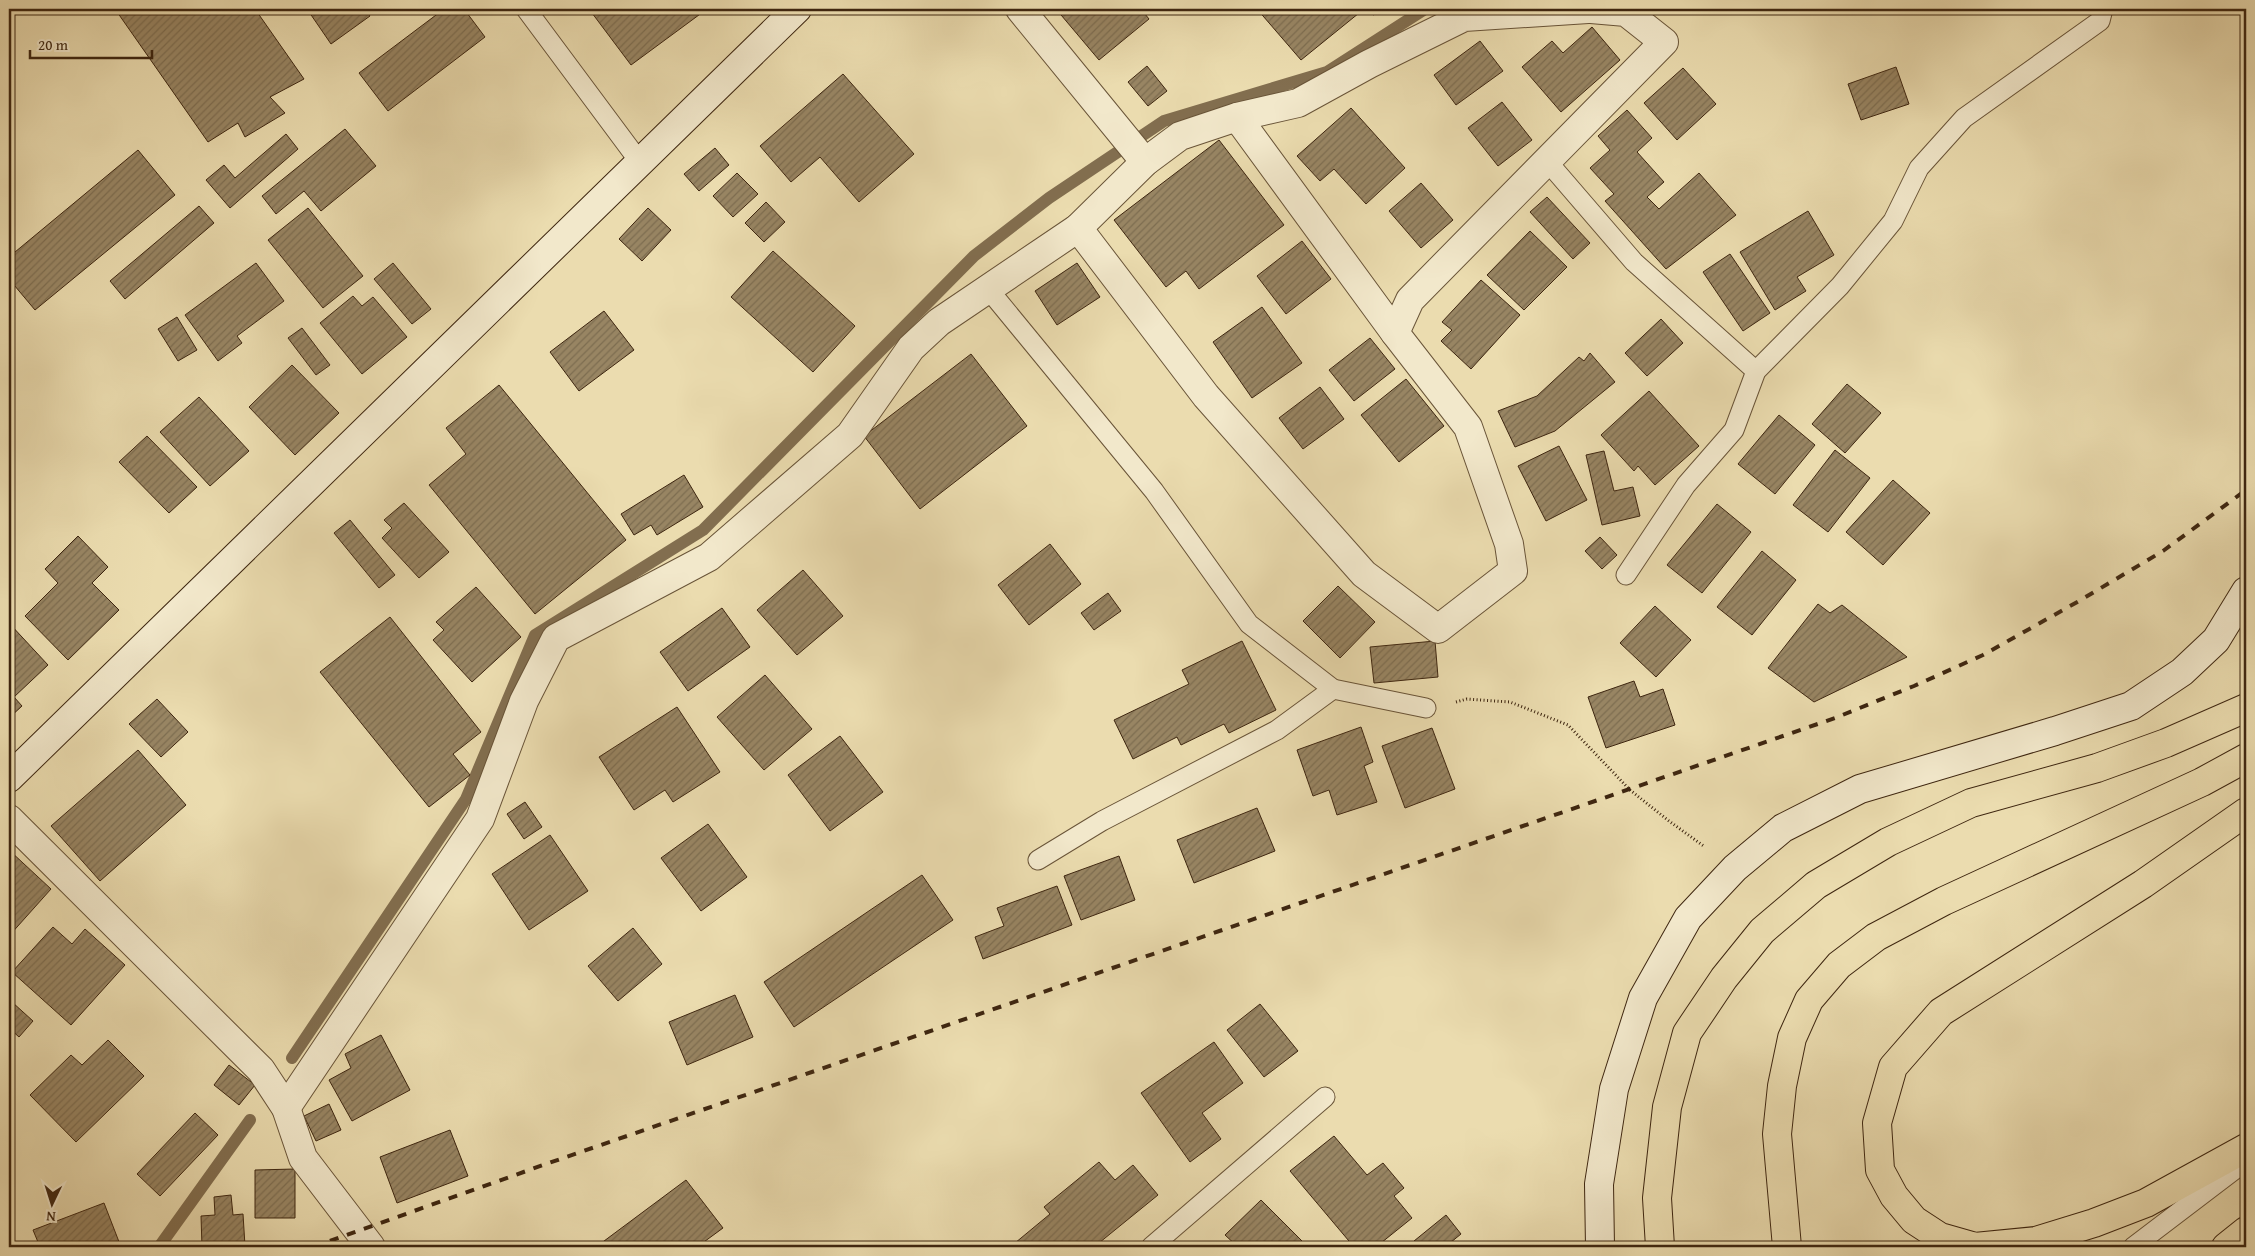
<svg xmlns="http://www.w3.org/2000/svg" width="2255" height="1256" font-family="'Gentium Book Plus',serif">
  <defs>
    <pattern id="building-hatch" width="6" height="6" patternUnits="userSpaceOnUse" patternTransform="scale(1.25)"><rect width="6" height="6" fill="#988563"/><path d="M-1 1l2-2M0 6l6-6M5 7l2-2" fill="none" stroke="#7d6d50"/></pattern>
  </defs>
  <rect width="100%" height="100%" fill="#ebdcaf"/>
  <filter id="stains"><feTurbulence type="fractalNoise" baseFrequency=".004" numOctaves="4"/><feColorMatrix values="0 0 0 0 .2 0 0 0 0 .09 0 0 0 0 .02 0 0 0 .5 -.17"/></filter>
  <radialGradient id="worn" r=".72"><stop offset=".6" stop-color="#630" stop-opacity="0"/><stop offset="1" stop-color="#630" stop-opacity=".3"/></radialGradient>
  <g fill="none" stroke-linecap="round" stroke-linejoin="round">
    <!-- stream -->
    <g stroke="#826e4f" stroke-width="12">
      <polyline points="292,1058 466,799 535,635 703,530 974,256 1049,198 1164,121 1327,72 1425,9"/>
      <polyline points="159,1247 250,1120"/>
    </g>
  </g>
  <!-- building -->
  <g fill="url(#building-hatch)" stroke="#3e2610">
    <polygon points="115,9 255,9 304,79 270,97 285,113 245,137 238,123 208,142"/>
    <polygon points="307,9 365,9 370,16 331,44"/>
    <polygon points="444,9 464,9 485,37 388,111 359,73"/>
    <polygon points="589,9 707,9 631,65"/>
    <polygon points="1056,9 1141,9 1149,19 1099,60"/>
    <polygon points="1257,9 1364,9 1301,60"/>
    <polygon points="1369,9 1386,9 1373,15"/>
    <polygon points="1592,27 1620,60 1561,112 1522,67 1552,41 1563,53"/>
    <polygon points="1480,41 1503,71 1456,105 1434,75"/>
    <polygon points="1147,66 1167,91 1148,106 1128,82"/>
    <polygon points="1896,67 1909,104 1861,120 1848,84"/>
    <polygon points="1683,68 1716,104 1677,140 1644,103"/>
    <polygon points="843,74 914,154 859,202 820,157 791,182 760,146"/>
    <polygon points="1502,102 1532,140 1498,166 1468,128"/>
    <polygon points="1351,108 1405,168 1366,204 1334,169 1320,181 1297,156"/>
    <polygon points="1627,110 1652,138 1637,152 1664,182 1647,197 1659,209 1699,173 1736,215 1666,269 1605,201 1614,194 1590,168 1610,150 1598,136"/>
    <polygon points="345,129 376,166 321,211 304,191 276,214 262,196"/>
    <polygon points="286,134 298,149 230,208 206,180 224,165 235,178"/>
    <polygon points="1219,140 1284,225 1199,289 1186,271 1166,287 1114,220"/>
    <polygon points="715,148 729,165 699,191 684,174"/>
    <polygon points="138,150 175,195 35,310 9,279 9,257"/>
    <polygon points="737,173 758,194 733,217 713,196"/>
    <polygon points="1421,183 1453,220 1421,248 1389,211"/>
    <polygon points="1547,197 1590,243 1573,259 1530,212"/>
    <polygon points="766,202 785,222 764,242 745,223"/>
    <polygon points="199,206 214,223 125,299 110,281"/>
    <polygon points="308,208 363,276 323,308 268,240"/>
    <polygon points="648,208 671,230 642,261 619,239"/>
    <polygon points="1808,211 1834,255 1797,277 1806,291 1775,310 1740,252"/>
    <polygon points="1530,231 1567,267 1524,310 1487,275"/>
    <polygon points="1302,241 1331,279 1286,314 1257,276"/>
    <polygon points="773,251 855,326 813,372 731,297"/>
    <polygon points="1730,254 1770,313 1743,331 1703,272"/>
    <polygon points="256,263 284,301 237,336 242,343 218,361 185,315"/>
    <polygon points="393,263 431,309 412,324 374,279"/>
    <polygon points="1077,263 1100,297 1057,325 1035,291"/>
    <polygon points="1481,280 1520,315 1471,369 1441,341 1452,330 1442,322"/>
    <polygon points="353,296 362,306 373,297 407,337 362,374 320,323"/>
    <polygon points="1262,307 1302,363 1252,398 1213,342"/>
    <polygon points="604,311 634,350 579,391 550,352"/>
    <polygon points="177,317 197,350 178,361 158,329"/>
    <polygon points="1661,319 1683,343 1647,376 1625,353"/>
    <polygon points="302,328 330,365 316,375 288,338"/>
    <polygon points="9,330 14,337 9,341"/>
    <polygon points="1370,338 1395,369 1354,401 1329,370"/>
    <polygon points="1590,353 1615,382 1555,431 1515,447 1498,411 1537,396 1579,357 1584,361"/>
    <polygon points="971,354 1027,426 920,509 864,436"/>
    <polygon points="292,365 339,413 295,455 249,407"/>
    <polygon points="1406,379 1444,426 1399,462 1361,415"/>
    <polygon points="1847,384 1881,413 1845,453 1812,424"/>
    <polygon points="499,385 626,540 535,614 429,485 466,454 446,428"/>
    <polygon points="1320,387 1344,419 1303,449 1279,418"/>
    <polygon points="1649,391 1699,446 1655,485 1638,466 1634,471 1601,435"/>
    <polygon points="199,397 249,451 210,486 160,432"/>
    <polygon points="1779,415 1815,445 1775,494 1738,464"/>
    <polygon points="147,436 197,487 169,513 119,462"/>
    <polygon points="1559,446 1587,500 1546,521 1518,466"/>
    <polygon points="1835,450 1870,478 1828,532 1793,505"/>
    <polygon points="1604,451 1614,491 1633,487 1640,516 1602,525 1586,455"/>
    <polygon points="684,475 703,507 657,535 651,525 634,535 621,514"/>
    <polygon points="1893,480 1930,513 1883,565 1846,532"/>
    <polygon points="404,503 449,552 419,578 382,538 392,528 384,520"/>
    <polygon points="1717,504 1751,532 1702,593 1667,565"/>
    <polygon points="350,520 395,575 379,588 334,533"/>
    <polygon points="78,536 108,567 92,583 119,610 68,660 25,616 58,583 45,569"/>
    <polygon points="1600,537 1617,555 1602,569 1585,551"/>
    <polygon points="1050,544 1081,584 1029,625 998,585"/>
    <polygon points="1762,551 1796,580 1752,635 1717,607"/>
    <polygon points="803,570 843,616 797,655 757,610"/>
    <polygon points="1338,586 1375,622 1340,658 1303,621"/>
    <polygon points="476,587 521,637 472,682 433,640 444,630 436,622"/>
    <polygon points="1108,593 1121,611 1094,630 1081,613"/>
    <polygon points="1818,604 1830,613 1842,605 1907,657 1814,702 1768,668"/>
    <polygon points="1655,606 1691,640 1656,677 1620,643"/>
    <polygon points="722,608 750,647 688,691 660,652"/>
    <polygon points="390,617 481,732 453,754 470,775 429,807 320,672"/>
    <polygon points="9,623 48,665 14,697 22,706 9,718"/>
    <polygon points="1242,641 1276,710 1229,733 1224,724 1181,745 1177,737 1133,759 1114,720 1189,684 1182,670"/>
    <polygon points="1435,641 1438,677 1374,683 1370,647"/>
    <polygon points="765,675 812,729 764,770 717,717"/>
    <polygon points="1634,681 1640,697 1663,689 1675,725 1606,748 1588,697"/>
    <polygon points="157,699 188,732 161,757 129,724"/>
    <polygon points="677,707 720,772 673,802 665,790 634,810 599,757"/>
    <polygon points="1361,727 1373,762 1364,766 1377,802 1337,815 1329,790 1313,796 1297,750"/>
    <polygon points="1432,728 1455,789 1405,808 1382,746"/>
    <polygon points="840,736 883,792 830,831 788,775"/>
    <polygon points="138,750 186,805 100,881 51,826"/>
    <polygon points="525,802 542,827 524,839 507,814"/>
    <polygon points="1257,808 1275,851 1194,883 1177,840"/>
    <polygon points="708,824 747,877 701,911 661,858"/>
    <polygon points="550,835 588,891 529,930 492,874"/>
    <polygon points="9,850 51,889 9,936"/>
    <polygon points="1119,856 1135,900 1081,920 1064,876"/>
    <polygon points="922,875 953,920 794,1027 764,982"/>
    <polygon points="1057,886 1072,925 983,959 975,937 1004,926 997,908"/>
    <polygon points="53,927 72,944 85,929 125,965 71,1025 12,972"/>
    <polygon points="633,928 662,964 618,1001 588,966"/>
    <polygon points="735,995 753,1037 687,1065 669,1022"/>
    <polygon points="12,1002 33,1021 19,1037 9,1028 9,1005"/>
    <polygon points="1260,1004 1298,1051 1264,1077 1227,1030"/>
    <polygon points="381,1035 410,1090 352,1121 329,1080 351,1068 345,1054"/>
    <polygon points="108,1040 144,1076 76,1142 30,1095 71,1055 82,1065"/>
    <polygon points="1214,1042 1243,1083 1202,1113 1221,1139 1190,1162 1141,1093"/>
    <polygon points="229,1065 255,1085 239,1105 214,1085"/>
    <polygon points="329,1104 341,1130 316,1141 304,1116"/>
    <polygon points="195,1113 218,1135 160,1196 137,1174"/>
    <polygon points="450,1130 468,1176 397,1203 380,1157"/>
    <polygon points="1334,1136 1367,1175 1383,1163 1404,1188 1394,1196 1412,1218 1376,1247 1354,1247 1290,1171"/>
    <polygon points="1099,1162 1115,1180 1133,1165 1158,1195 1094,1247 1019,1247 1015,1243 1050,1214 1044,1207"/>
    <polygon points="295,1169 295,1218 255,1218 255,1170"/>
    <polygon points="686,1180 723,1228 697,1247 596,1247"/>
    <polygon points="231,1195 233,1215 243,1214 245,1246 202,1247 201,1216 215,1215 214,1197"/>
    <polygon points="1261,1200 1308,1247 1238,1247 1225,1235"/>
    <polygon points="104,1203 121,1247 40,1247 33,1230"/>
    <polygon points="1446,1215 1461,1234 1445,1247 1419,1247 1414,1241"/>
  </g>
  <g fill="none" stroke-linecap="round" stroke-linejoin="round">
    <defs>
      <g id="lane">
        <polyline points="526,9 639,161"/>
        <polyline points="1547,161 1634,262 1756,371"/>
        <polyline points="989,290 1154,491 1249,624 1333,689 1426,708"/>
        <polyline points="1626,575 1686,485 1734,430 1756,371 1840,286 1893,221 1919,168 1964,118 2100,21 2103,9"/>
        <polyline points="1038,860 1102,821 1277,730 1333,689"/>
        <polyline points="1151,1247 1325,1097"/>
        <polyline points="2133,1247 2246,1161"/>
      </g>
      <g id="street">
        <polyline points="1020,9 1145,162"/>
        <polyline points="1237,117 1395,333"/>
        <polyline points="1078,228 1206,396 1364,574 1438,629 1513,571 1509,544 1468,427 1395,333 1410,300 1664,42 1626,12 1591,9"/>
        <polyline points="9,819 261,1070 286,1108 303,1158 371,1247"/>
        <polyline points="286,1108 480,819 524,701 556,638 709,557 850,435 911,348 939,322 1078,228 1145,162 1180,136 1237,117 1298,103 1369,64 1464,17 1588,9"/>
      </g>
      <g id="secondary">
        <polyline points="9,778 797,9"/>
        <polyline points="1600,1247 1599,1184 1614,1089 1643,998 1688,918 1735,868 1783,828 1860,789 2055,731 2131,706 2182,672 2216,640 2246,591"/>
      </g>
      <g id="highway">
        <polyline points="2246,812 2143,884 1941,1012 1893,1067 1877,1123 1880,1170 1894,1196 1914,1220 1940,1237 1975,1247 2036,1241 2094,1223 2146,1203 2246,1148"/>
        <polyline points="1660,1247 1657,1198 1667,1107 1687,1033 1724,978 1762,931 1816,885 1888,842 1971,803 2097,768 2166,743 2246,708"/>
        <polyline points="1787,1247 1777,1134 1782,1086 1792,1038 1809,1000 1839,965 1876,937 1944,901 2202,782 2246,758"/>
        <polyline points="2226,1247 2246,1231"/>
      </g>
    </defs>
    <!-- lane casing -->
    <use href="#lane" stroke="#695438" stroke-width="21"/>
    <!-- street casing -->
    <use href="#street" stroke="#695438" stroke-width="30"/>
    <!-- secondary casing -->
    <use href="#secondary" stroke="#3e2610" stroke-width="30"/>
    <!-- highway casing -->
    <use href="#highway" stroke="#3e2610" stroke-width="30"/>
    <!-- path -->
    <polyline stroke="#3e2610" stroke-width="3" stroke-dasharray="1 2.5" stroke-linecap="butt" points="1456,702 1467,699 1510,702 1568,725 1630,790 1669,821 1705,847"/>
    <!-- lane -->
    <use href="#lane" stroke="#f2e8cb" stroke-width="19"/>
    <!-- street -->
    <use href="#street" stroke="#f2e8cb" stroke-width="28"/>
    <!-- secondary -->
    <use href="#secondary" stroke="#f2e8cb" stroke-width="28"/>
    <!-- highway -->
    <use href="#highway" stroke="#ebdcaf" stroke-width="28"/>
    <!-- rail -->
    <polyline stroke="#3e2610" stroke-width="4" stroke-dasharray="9 9" stroke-linecap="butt" points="313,1247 546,1164 1835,718 1914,686 1983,655 2079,601 2163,551 2246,490"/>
  </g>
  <!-- margin -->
  <rect width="2255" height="1256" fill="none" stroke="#ebdcaf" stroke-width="30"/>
  <rect x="10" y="10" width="2235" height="1236" fill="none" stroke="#3e2610" stroke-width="2.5"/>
  <rect x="15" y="15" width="2225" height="1226" fill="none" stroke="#3e2610"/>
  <!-- north arrow -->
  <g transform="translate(52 1204) rotate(184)" stroke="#f2e8cb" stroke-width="4" paint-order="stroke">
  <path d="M0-4L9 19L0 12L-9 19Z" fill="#3e2610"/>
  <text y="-8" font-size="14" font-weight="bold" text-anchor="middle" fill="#3e2610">N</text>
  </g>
  <!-- scale -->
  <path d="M30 50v8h122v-8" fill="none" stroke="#3e2610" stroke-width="2.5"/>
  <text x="38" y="50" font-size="15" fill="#3e2610" stroke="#f2e8cb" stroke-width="4" paint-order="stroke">20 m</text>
  <rect width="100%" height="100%" filter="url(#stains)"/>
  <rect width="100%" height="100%" fill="url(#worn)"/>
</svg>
